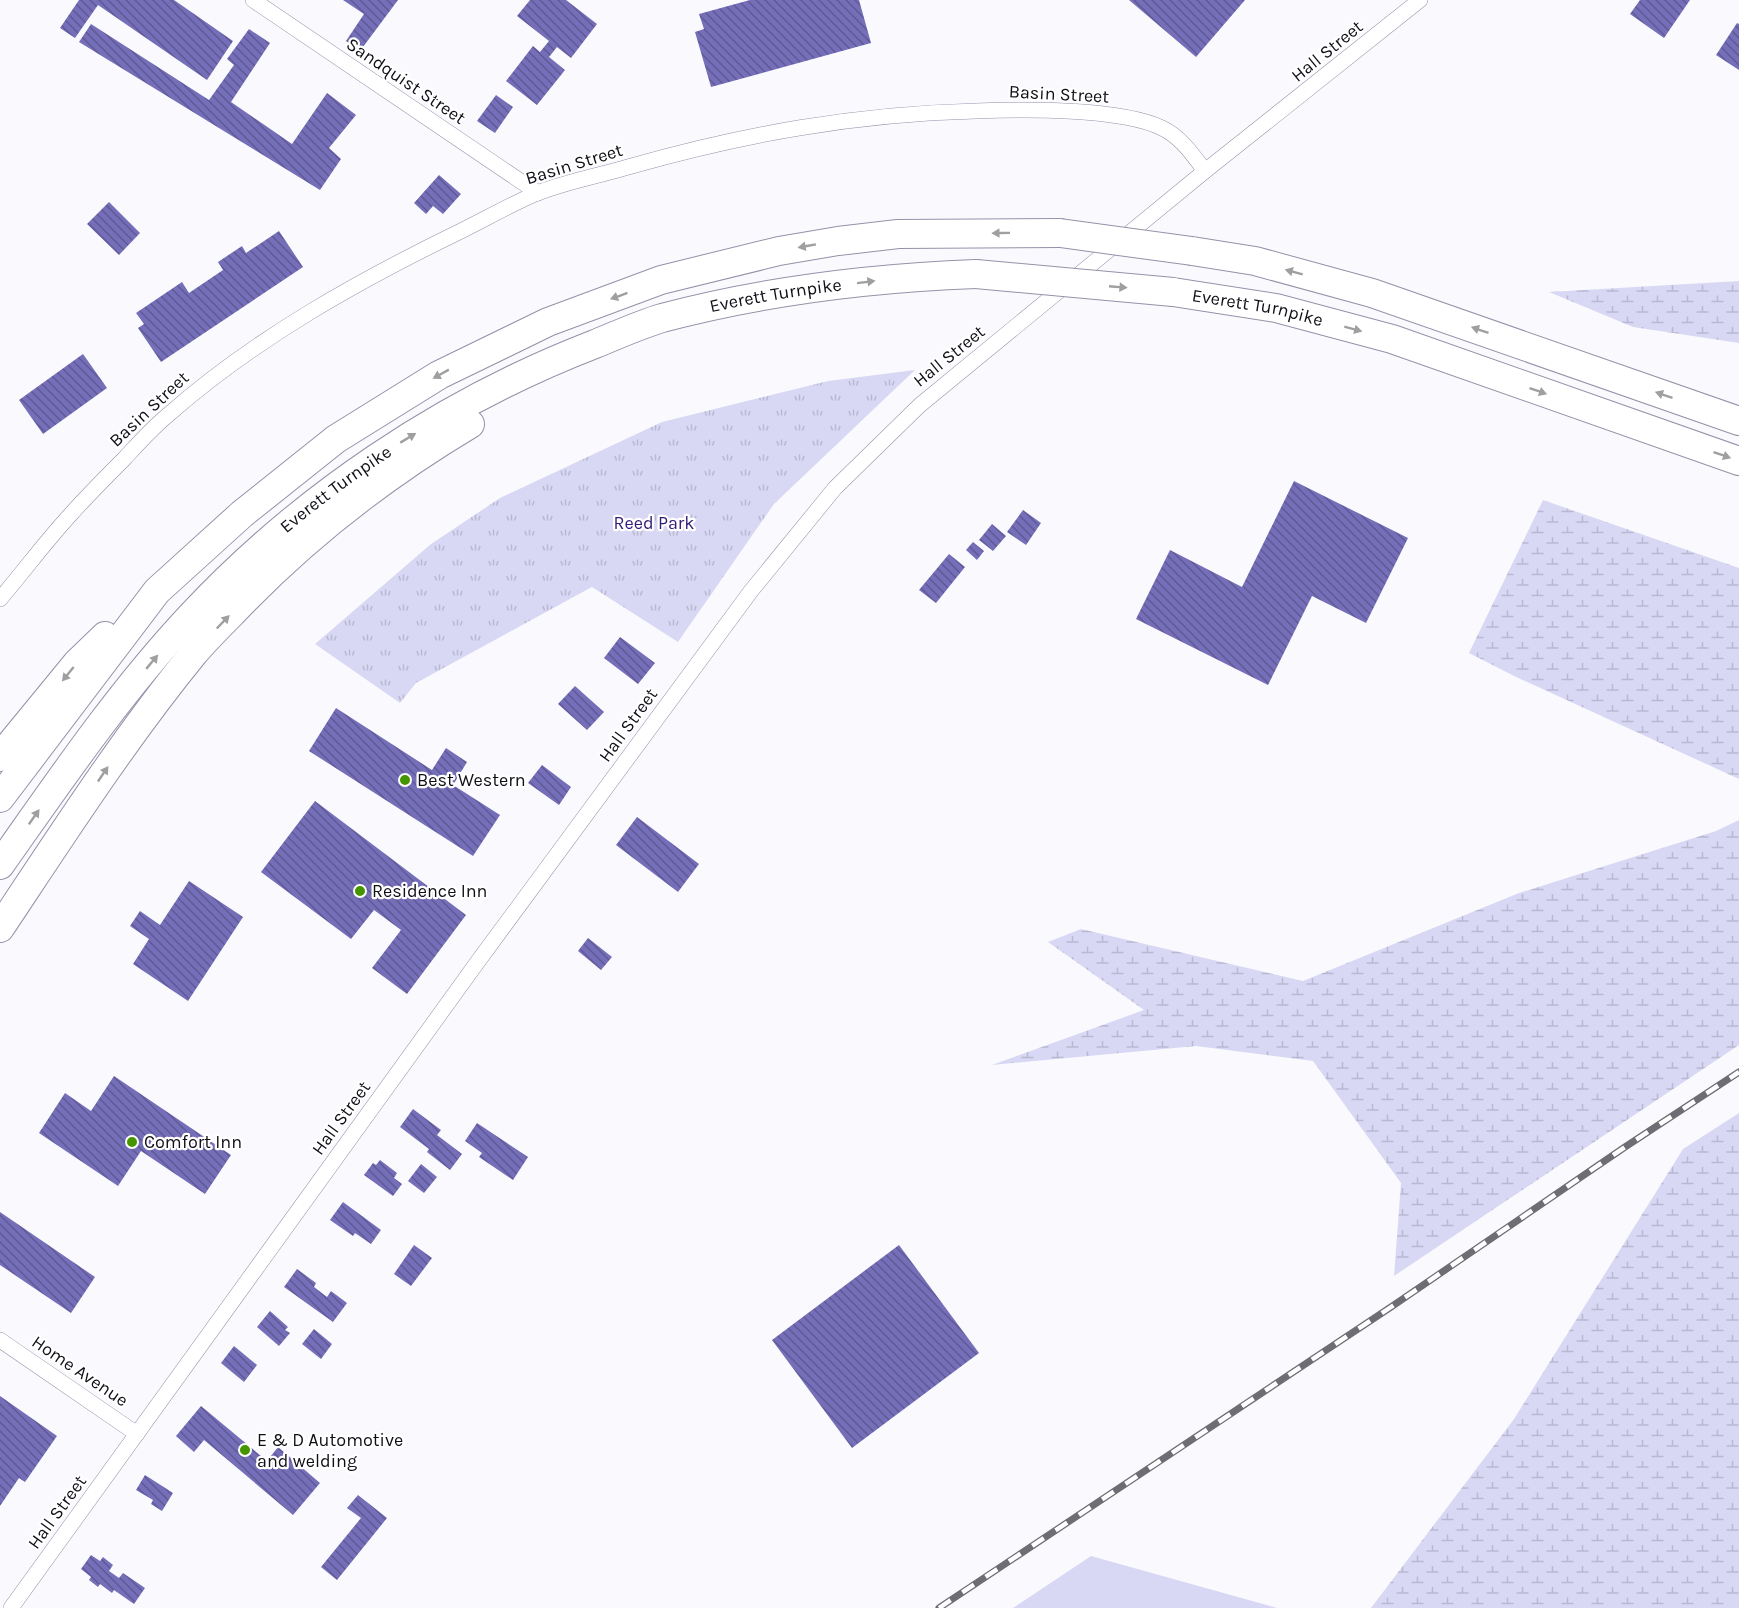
<svg xmlns="http://www.w3.org/2000/svg" width="1739" height="1608" font-family="Karla,sans-serif">
  <defs>
    <pattern id="wetland-marsh" width="20" height="14" patternUnits="userSpaceOnUse" patternTransform="scale(1.5)"><rect width="20" height="14" fill="#d8d8f5"/><path d="M1 5h8M5 5V1M11 12h8M15 12V8" fill="none" stroke="#b8b8d1"/></pattern>
    <pattern id="park-tufts" width="24" height="20" patternUnits="userSpaceOnUse" patternTransform="scale(1.5)"><rect width="24" height="20" fill="#d8d8f5"/><path d="M3 7l-1-3M5 7V3M7 7l1-3M15 17l-1-3M17 17v-4M19 17l1-3" fill="none" stroke="#b8b8d1"/></pattern>
    <pattern id="building-back-hatch" width="6" height="6" patternUnits="userSpaceOnUse" patternTransform="scale(1.5)"><rect width="6" height="6" fill="#756eb9"/><path d="M-1 5l2 2M0 0l6 6M5-1l2 2" fill="none" stroke="#5f5995"/></pattern>
  </defs>
  <rect width="100%" height="100%" fill="#fafafe"/>
  <!-- green -->
  <polygon fill="#d8d8f5" points="1091,1556 1277,1608 1013,1608"/>
  <!-- wetland -->
  <g fill="url(#wetland-marsh)">
    <polygon points="1739,281 1739,343 1633,327 1549,292"/>
    <polygon points="1543,500 1739,568 1739,779 1514,676 1469,653"/>
    <polygon points="1739,820 1739,1045 1394,1276 1401,1183 1313,1061 1196,1046 992,1065 1144,1010 1048,942 1081,929 1303,981 1519,893 1716,831"/>
    <polygon points="1739,1113 1739,1608 1371,1608 1514,1419 1683,1149"/>
  </g>
  <!-- park -->
  <polygon fill="url(#park-tufts)" points="915,370 774,504 678,642 592,587 416,683 400,703 315,644 431,544 500,498 662,422 828,381"/>
  <!-- building -->
  <g fill="url(#building-back-hatch)">
    <polygon points="79,0 174,0 233,41 207,80 98,5 75,38 60,28"/>
    <polygon points="343,0 398,0 360,51 346,41 364,14"/>
    <polygon points="530,0 566,0 597,24 571,58 557,47 549,57 565,70 537,105 506,81 533,46 540,52 549,41 517,16"/>
    <polygon points="750,0 859,0 871,43 711,87 695,32 704,29 699,14"/>
    <polygon points="1129,0 1245,0 1196,57"/>
    <polygon points="1640,0 1690,0 1664,38 1630,14"/>
    <polygon points="1737,23 1739,24 1739,70 1716,55"/>
    <polygon points="91,24 209,100 234,65 227,59 249,29 270,43 231,102 292,144 327,93 356,115 329,148 341,159 320,190 79,42"/>
    <polygon points="496,95 513,107 495,133 477,121"/>
    <polygon points="439,175 461,194 443,214 433,206 426,214 414,203"/>
    <polygon points="109,202 140,233 119,255 87,224"/>
    <polygon points="279,231 303,267 161,362 138,328 144,324 136,313 182,282 189,293 223,270 218,262 242,246 246,253"/>
    <polygon points="83,354 107,388 43,434 19,400"/>
    <polygon points="1294,481 1408,538 1366,623 1312,596 1268,685 1136,619 1170,550 1242,587"/>
    <polygon points="1023,510 1041,523 1026,545 1007,532"/>
    <polygon points="992,524 1006,536 993,551 979,540"/>
    <polygon points="973,542 984,551 977,560 966,550"/>
    <polygon points="949,554 965,567 936,603 919,590"/>
    <polygon points="620,637 655,663 638,684 604,658"/>
    <polygon points="575,686 604,712 587,730 558,704"/>
    <polygon points="336,708 432,770 446,748 467,762 453,785 500,815 473,856 309,751"/>
    <polygon points="542,765 571,787 559,805 528,783"/>
    <polygon points="315,801 466,915 407,994 372,968 401,930 374,910 351,939 261,872"/>
    <polygon points="637,817 699,864 678,892 616,845"/>
    <polygon points="189,881 243,917 188,1001 133,964 149,939 130,926 140,911 160,925"/>
    <polygon points="588,938 612,957 601,970 578,951"/>
    <polygon points="114,1076 231,1155 205,1194 141,1151 118,1186 39,1133 65,1093 91,1111"/>
    <polygon points="413,1109 441,1130 437,1135 462,1154 450,1170 427,1152 429,1149 400,1127"/>
    <polygon points="477,1123 528,1157 513,1180 479,1157 482,1153 465,1141"/>
    <polygon points="380,1160 397,1173 394,1178 402,1184 393,1196 364,1175 373,1163 376,1165"/>
    <polygon points="421,1164 437,1177 424,1193 408,1181"/>
    <polygon points="343,1202 381,1230 371,1244 355,1233 353,1236 330,1220"/>
    <polygon points="0,1212 95,1277 71,1313 0,1265"/>
    <polygon points="414,1245 432,1258 411,1286 394,1274"/>
    <polygon points="899,1245 979,1353 852,1448 772,1340"/>
    <polygon points="297,1269 316,1283 314,1287 327,1297 331,1291 347,1303 333,1322 284,1287"/>
    <polygon points="270,1311 288,1327 285,1330 290,1333 279,1346 257,1327"/>
    <polygon points="314,1329 332,1344 321,1359 302,1344"/>
    <polygon points="234,1346 257,1365 244,1382 221,1363"/>
    <polygon points="0,1396 57,1436 25,1482 19,1478 0,1506"/>
    <polygon points="201,1406 267,1461 278,1447 320,1483 293,1515 204,1440 194,1452 176,1436"/>
    <polygon points="145,1475 173,1493 162,1511 151,1504 153,1500 136,1490"/>
    <polygon points="358,1495 387,1518 337,1580 321,1567 361,1518 347,1508"/>
    <polygon points="91,1555 100,1561 103,1557 113,1565 109,1571 119,1578 123,1573 145,1588 134,1604 114,1590 112,1593 100,1584 98,1587 89,1580 91,1577 81,1569"/>
  </g>
  <g fill="none" stroke-linecap="round" stroke-linejoin="round">
    <defs>
      <g id="minor">
        <polyline points="253,0 538,193"/>
        <path d="M0 599C24 571 46 541 71 514 88 495 106 477 124 459 138 444 152 428 168 415 254 339 358 281 461 231 485 219 510 205 535 194 564 182 598 176 628 167 744 134 855 114 976 111 1023 109 1121 108 1162 128 1181 137 1193 155 1205 171"/>
        <polyline points="0,1340 137,1434"/>
        <polyline points="11,1608 479,960 751,591 835,488 920,405 1205,171 1420,0"/>
      </g>
      <g id="motorway">
        <polyline points="1192,251 1255,261 1372,293 1739,421"/>
        <path id="s1" d="M1173 292 1276 308 1392 339 1739 461"/>
        <polyline points="0,757 77,663 105,636"/>
        <polyline points="0,798 157,591 242,514 336,439 439,375 548,322 661,280 779,251 838,241 898,234 1060,233"/>
        <path id="s2" d="M0 865C60 780 119 693 190 617 301 498 442 403 595 344 617 335 639 325 662 318 764 291 871 278 976 274"/>
        <path d="M0 928C62 835 123 740 194 653 206 639 219 626 232 613 302 539 383 476 470 424"/>
      </g>
    </defs>
    <!-- minor casing -->
    <use href="#minor" stroke="#9392a9" stroke-width="16"/>
    <!-- motorway casing -->
    <use href="#motorway" stroke="#9392a9" stroke-width="30"/>
    <!-- minor -->
    <use href="#minor" stroke="#fff" stroke-width="15"/>
    <!-- motorway -->
    <use href="#motorway" stroke="#fff" stroke-width="28"/>
    <defs>
      <polyline id="rail" points="939,1608 1391,1307 1625,1147 1739,1072"/>
    </defs>
    <!-- rail casing -->
    <use href="#rail" stroke="#6e6d74" stroke-width="7"/>
    <!-- rail -->
    <use href="#rail" stroke="#fff" stroke-width="4.5" stroke-dasharray="14" stroke-linecap="butt"/>
    <defs>
      <g id="motorway-bridge">
        <polyline points="1060,233 1192,251"/>
        <polyline points="976,274 1173,292"/>
      </g>
    </defs>
    <!-- motorway-bridge casing -->
    <use href="#motorway-bridge" stroke="#9392a9" stroke-width="30" stroke-linecap="butt"/>
    <!-- motorway-bridge -->
    <use href="#motorway-bridge" stroke="#fff" stroke-width="28"/>
  </g>
  <!-- one-way arrows -->
  <defs><path id="oneway-solid" d="M-6-.8H1V-3.2L6.5 0L1 3.2V.8H-6Z" transform="scale(1.5)"/></defs>
  <g fill="#9f9fa2">
    <use href="#oneway-solid" transform="translate(1001 233) rotate(179)"/>
    <use href="#oneway-solid" transform="translate(807 246) rotate(170)"/>
    <use href="#oneway-solid" transform="translate(1294 272) rotate(-165)"/>
    <use href="#oneway-solid" transform="translate(866 282) rotate(-7)"/>
    <use href="#oneway-solid" transform="translate(1118 287) rotate(5)"/>
    <use href="#oneway-solid" transform="translate(619 296) rotate(160)"/>
    <use href="#oneway-solid" transform="translate(1353 329) rotate(15)"/>
    <use href="#oneway-solid" transform="translate(1480 330) rotate(-161)"/>
    <use href="#oneway-solid" transform="translate(441 374) rotate(151)"/>
    <use href="#oneway-solid" transform="translate(1538 391) rotate(19)"/>
    <use href="#oneway-solid" transform="translate(1664 395) rotate(-161)"/>
    <use href="#oneway-solid" transform="translate(408 438) rotate(-31)"/>
    <use href="#oneway-solid" transform="translate(1722 455) rotate(19)"/>
    <use href="#oneway-solid" transform="translate(223 622) rotate(-46)"/>
    <use href="#oneway-solid" transform="translate(152 662) rotate(-50)"/>
    <use href="#oneway-solid" transform="translate(68 674) rotate(129)"/>
    <use href="#oneway-solid" transform="translate(103 774) rotate(-56)"/>
    <use href="#oneway-solid" transform="translate(34 817) rotate(-55)"/>
  </g>
  <!-- markers -->
  <g fill="#449500" stroke="#fff" stroke-width="2">
    <circle cx="405" cy="780" r="6"/>
    <circle cx="360" cy="891" r="6"/>
    <circle cx="132" cy="1142" r="6"/>
    <circle cx="245" cy="1450" r="6"/>
  </g>
  <g text-anchor="middle" stroke-width="4.5" stroke-linejoin="round" paint-order="stroke">
    <!-- street labels -->
    <g font-size="18" fill="#100f17" stroke="#fff">
      <text transform="translate(1327 51) rotate(-39)" y="6">Hall Street</text>
      <text transform="translate(406 81) rotate(34)" y="6">Sandquist Street</text>
      <text transform="translate(1059 94) rotate(3)" y="6">Basin Street</text>
      <text transform="translate(574 164) rotate(-17)" y="6">Basin Street</text>
      <text dy="6" stroke="none"><textPath href="#s2" startOffset="993">Everett Turnpike</textPath></text>
      <text dy="6" stroke="none"><textPath href="#s1" startOffset="86">Everett Turnpike</textPath></text>
      <text transform="translate(949 356) rotate(-39)" y="6">Hall Street</text>
      <text transform="translate(149 409) rotate(-43)" y="6">Basin Street</text>
      <text dy="6" stroke="none"><textPath href="#s2" startOffset="507">Everett Turnpike</textPath></text>
      <text transform="translate(628 725) rotate(-54)" y="6">Hall Street</text>
      <text transform="translate(341 1118) rotate(-54)" y="6">Hall Street</text>
      <text transform="translate(80 1371) rotate(34)" y="6">Home Avenue</text>
      <text transform="translate(57 1512) rotate(-54)" y="6">Hall Street</text>
    </g>
    <!-- park labels -->
    <g font-size="18" fill="#321b76" stroke="#fff">
      <text x="654" y="529">Reed Park</text>
    </g>
    <!-- poi labels -->
    <g font-size="18" fill="#100f17" stroke="#fff" text-anchor="start">
      <text x="417" y="786">Best Western</text>
      <text x="372" y="897">Residence Inn</text>
      <text x="144" y="1148">Comfort Inn</text>
      <text x="257" y="1446">E &amp; D Automotive<tspan x="257" dy="21">and welding</tspan></text>
    </g>
  </g>
</svg>
